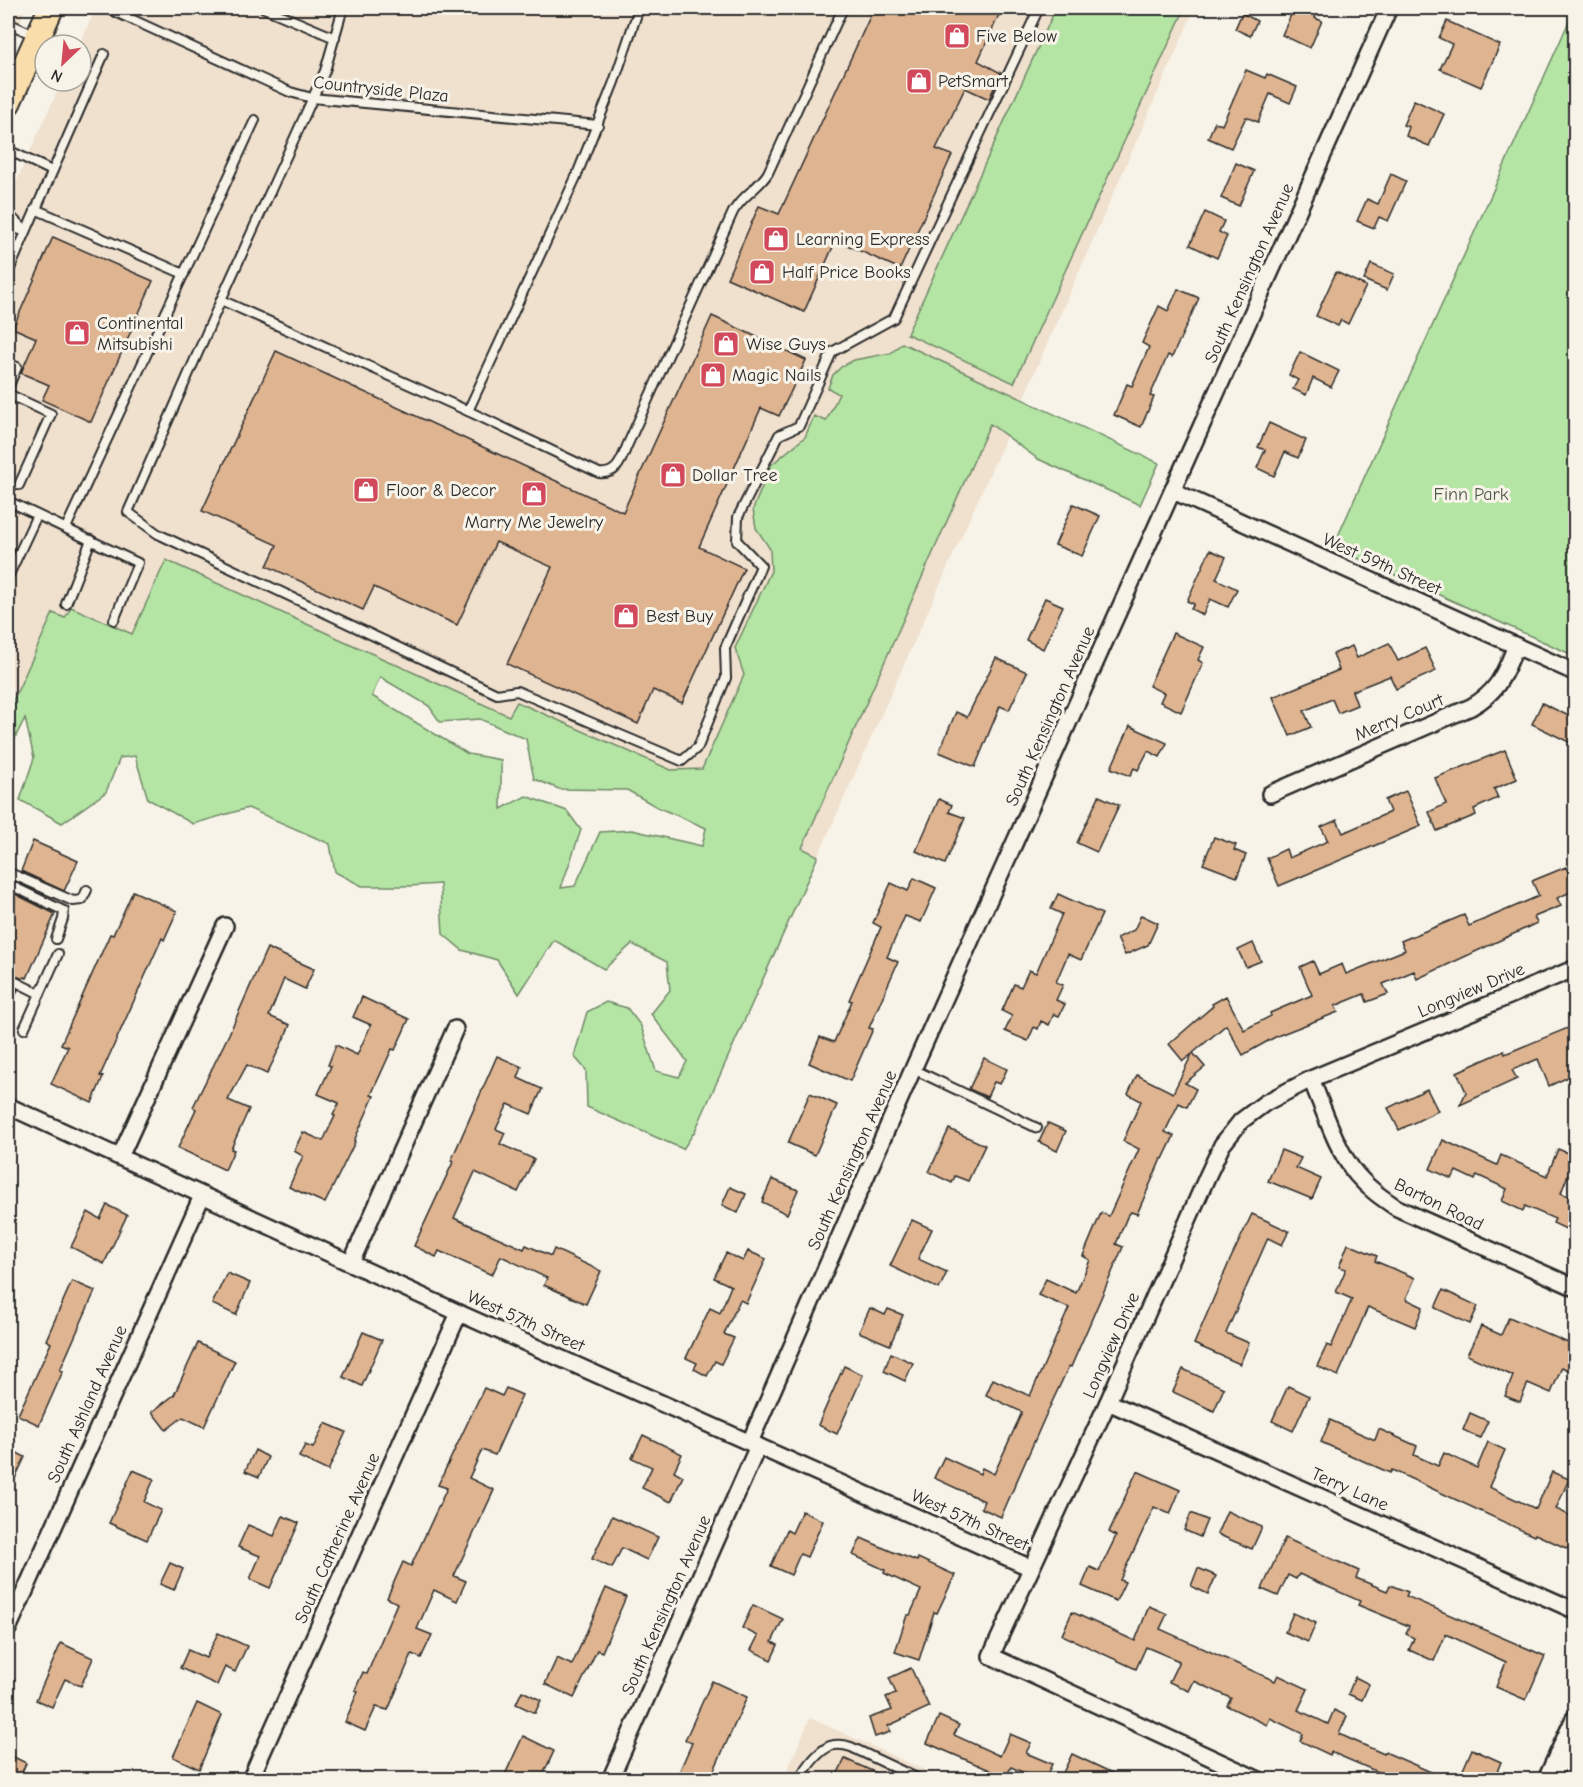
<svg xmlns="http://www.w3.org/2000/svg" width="1583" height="1787" font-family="'Comic Neue',sans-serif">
  <rect width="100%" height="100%" fill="#f7f3e8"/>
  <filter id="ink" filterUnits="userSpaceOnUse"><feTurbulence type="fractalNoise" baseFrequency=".0167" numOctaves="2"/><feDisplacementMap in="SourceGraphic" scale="12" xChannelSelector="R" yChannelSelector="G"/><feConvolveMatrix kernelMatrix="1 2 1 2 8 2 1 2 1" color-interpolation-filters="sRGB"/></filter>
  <g filter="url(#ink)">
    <!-- built -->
    <g fill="#f0e0ce">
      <polygon points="8,8 26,8 8,52"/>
      <polygon points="96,8 1195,8 1007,435 818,856 165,560 132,635 72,607 65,619 52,613 8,712 8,200 62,81 81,81 81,45 79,45"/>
      <polygon points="810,1718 944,1779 783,1780"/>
    </g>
    <!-- green -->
    <g fill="#b4e5a4" stroke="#708868" stroke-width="1.5" fill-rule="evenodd">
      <polygon points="1056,8 1185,8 1014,383 907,334"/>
      <polygon points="1575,8 1575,656 1333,547"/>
      <path d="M902 343 1159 463 1140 505 1038 459 990 424 802 848 818 856 695 1131 683 1149 587 1107 586 1070 574 1056 587 1012 606 1002 627 1008 641 1026 656 1071 679 1077 687 1061 651 1014 670 990 667 962 632 944 604 969 554 940 519 994 497 960 462 950 443 934 440 884 409 886H362L335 872 330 844 248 808 193 824 148 799 135 756 120 758 106 792 62 823 20 800 34 758 25 718 8 752V712L53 613 65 618 71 607 132 634 166 560 509 716 517 702 671 770 702 769 744 675 735 648 771 571 770 549 756 528 753 509 771 465 805 437 814 416 826 421 839 394 828 388 833 375 841 367 854 360 891 353ZM380 677 429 706 440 722 480 719 526 739 534 779 559 789 627 790 657 807 706 828 702 846 632 830 600 832 575 886 561 888 581 830 567 811 526 796 501 809V760L468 754 372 696Z"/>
    </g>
    <!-- building -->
    <g fill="#dfb490" stroke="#2b2b2b" stroke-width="1.5">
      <polygon points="874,8 1002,8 978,61 1001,73 989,99 965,88 936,149 952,155 900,269 836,240 804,312 727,278 759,206 779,214"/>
      <polygon points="1294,8 1311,8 1318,11 1315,18 1322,21 1310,48 1282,35"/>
      <polygon points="1242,13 1257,21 1250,36 1235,29"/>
      <polygon points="1447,21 1500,45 1481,87 1440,69 1452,44 1439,38"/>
      <polygon points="1246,70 1265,78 1267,74 1297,87 1290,103 1270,94 1258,122 1246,117 1231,148 1208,138 1215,122 1222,125"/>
      <polygon points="1414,100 1444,114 1429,146 1406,136 1409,127 1403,125"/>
      <polygon points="1236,163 1254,171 1239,206 1221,198"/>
      <polygon points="1391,174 1406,181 1388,221 1379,217 1374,228 1357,221 1367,199 1378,204"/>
      <polygon points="1205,212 1224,221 1219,232 1227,236 1217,258 1190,245"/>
      <polygon points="53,237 153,281 91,422 42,400 49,385 21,373 36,338 13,328"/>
      <polygon points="1371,264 1394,274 1387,290 1364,280"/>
      <polygon points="1336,272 1366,286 1348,324 1341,320 1338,326 1316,316"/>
      <polygon points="1178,289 1199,298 1172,357 1168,355 1150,396 1154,397 1141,427 1114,415 1127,384 1132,386 1149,347 1142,343 1159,306 1168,311"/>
      <polygon points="712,316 806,360 779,416 761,408 699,547 744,568 682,703 653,690 638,724 507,664 552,567 496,542 457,625 374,587 363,610 267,566 277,545 202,511 276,351 623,512"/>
      <polygon points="1300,352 1339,371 1331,387 1313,378 1306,395 1293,389 1298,380 1289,375"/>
      <polygon points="1269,423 1306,440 1298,458 1285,452 1274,476 1257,468 1265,450 1258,447"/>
      <polygon points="1073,504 1100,516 1082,556 1055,545"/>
      <polygon points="1210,550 1226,557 1216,579 1237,589 1228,607 1210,599 1203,615 1191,609 1194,604 1187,601"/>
      <polygon points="1045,598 1063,606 1043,649 1026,640"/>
      <polygon points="1173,633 1204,647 1198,660 1203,663 1181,712 1160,702 1164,693 1149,686"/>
      <polygon points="1389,643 1398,661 1425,648 1436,671 1396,689 1390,676 1352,691 1357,705 1338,713 1332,699 1304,711 1311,727 1290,736 1273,697 1339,670 1333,654 1352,646 1357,658"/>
      <polygon points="996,658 1027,672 1009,710 1000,706 975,767 939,752 956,712 967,717"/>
      <polygon points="1542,703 1575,719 1575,745 1532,724"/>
      <polygon points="1130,726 1167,743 1160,757 1148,751 1138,770 1134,768 1130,776 1111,768"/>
      <polygon points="1505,750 1517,779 1494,789 1498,798 1474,809 1476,815 1437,831 1429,812 1446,804 1435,778"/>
      <polygon points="1406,791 1421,826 1279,886 1267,858 1286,849 1289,858 1328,841 1321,827 1337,820 1343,833 1390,812 1385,800"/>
      <polygon points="1099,796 1119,805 1097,852 1077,843"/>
      <polygon points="939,799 952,805 949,812 965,818 945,864 916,851"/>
      <polygon points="1214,837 1236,845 1234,850 1246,855 1237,877 1203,864"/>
      <polygon points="33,841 78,861 64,891 21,871"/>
      <polygon points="1566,867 1575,890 1557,898 1561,906 1534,917 1537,923 1417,979 1414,971 1383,984 1388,994 1367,1002 1364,994 1335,1006 1338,1012 1277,1036 1243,1055 1226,1025 1193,1053 1205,1067 1185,1083 1196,1089 1187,1107 1179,1103 1165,1132 1174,1136 1163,1159 1161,1159 1137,1214 1131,1212 1127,1217 1116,1244 1123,1247 1071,1367 1069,1366 1045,1417 1001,1517 981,1508 984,1501 934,1478 944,1457 980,1474 982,1468 994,1474 1022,1412 986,1395 993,1379 1030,1396 1069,1308 1038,1295 1046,1279 1076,1293 1090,1260 1083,1256 1101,1213 1109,1216 1139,1149 1123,1141 1141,1101 1128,1094 1137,1075 1173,1093 1192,1054 1183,1061 1169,1044 1213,1006 1212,1004 1226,996 1244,1030 1271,1016 1270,1013 1312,995 1300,967 1313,961 1319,974 1342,964 1346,974 1405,950 1401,941 1464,915 1469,926 1539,896 1532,881"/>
      <polygon points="914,878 936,888 921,922 905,916 887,957 898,962 869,1028 873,1029 850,1081 809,1063 820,1037 834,1042 852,1001 849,1000 881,927 873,923 891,883 908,891"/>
      <polygon points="133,891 177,911 164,940 162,938 137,994 100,1076 103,1077 92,1103 51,1084 68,1047 61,1044 110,934 113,935"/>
      <polygon points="11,892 55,914 27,978 24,977 23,979 8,972 8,901"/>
      <polygon points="1058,894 1102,914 1081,960 1068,954 1056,982 1063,985 1056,1000 1065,1004 1059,1016 1054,1014 1049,1025 1041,1021 1038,1029 1034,1027 1028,1041 1005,1031 1012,1016 1002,1011 1014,984 1021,987 1029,970 1036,973 1062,914 1051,909"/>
      <polygon points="1141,915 1158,923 1148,945 1125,955 1117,938 1134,930"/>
      <polygon points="1253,943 1261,961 1246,967 1238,950"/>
      <polygon points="267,948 314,969 305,989 284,979 269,1016 290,1025 281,1045 267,1074 247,1065 228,1100 249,1109 231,1149 234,1150 225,1170 178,1148 196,1109 193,1107 229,1034"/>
      <polygon points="8,984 18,990 8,1013"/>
      <polygon points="362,997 409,1019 395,1050 392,1049 371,1095 374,1096 354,1141 355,1142 325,1203 289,1187 303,1156 294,1151 303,1132 323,1141 335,1116 333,1115 339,1103 318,1094 331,1066 328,1065 336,1045 357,1055 371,1025 353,1017"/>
      <polygon points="1575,1025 1575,1074 1549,1086 1538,1059 1512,1070 1517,1079 1460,1105 1466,1092 1457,1072 1504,1051 1505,1054"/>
      <polygon points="497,1056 522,1067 518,1078 542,1089 531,1114 508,1104 496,1129 505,1133 500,1144 534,1159 518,1192 475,1172 454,1218 524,1249 526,1245 551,1256 554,1249 601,1271 586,1304 544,1285 547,1278 501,1256 492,1275 439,1251 436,1257 414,1246 453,1162 451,1161"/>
      <polygon points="984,1058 1007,1069 1000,1084 994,1082 987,1097 969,1089"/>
      <polygon points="1427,1089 1438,1111 1399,1130 1388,1108"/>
      <polygon points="810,1093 837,1105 815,1155 788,1143"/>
      <polygon points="1048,1123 1066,1131 1057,1151 1039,1142"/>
      <polygon points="949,1129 985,1145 968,1181 955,1176 952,1183 929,1172"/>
      <polygon points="1443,1140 1497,1165 1501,1155 1547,1176 1558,1149 1575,1156 1561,1193 1575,1199 1575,1214 1568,1230 1553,1223 1555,1219 1525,1206 1523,1211 1502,1201 1507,1189 1477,1175 1475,1180 1456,1171 1452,1179 1430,1169"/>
      <polygon points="1281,1150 1301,1158 1296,1168 1321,1179 1312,1199 1268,1181"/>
      <polygon points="772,1179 798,1190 787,1214 762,1202"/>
      <polygon points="730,1187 746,1194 738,1213 722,1205"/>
      <polygon points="107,1205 127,1215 104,1264 71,1247 88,1212 100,1219"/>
      <polygon points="1252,1214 1289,1231 1282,1245 1268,1238 1226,1333 1249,1343 1240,1364 1194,1344 1230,1260"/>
      <polygon points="912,1220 932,1229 918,1259 947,1272 939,1289 890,1266"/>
      <polygon points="1348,1244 1377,1256 1375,1261 1415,1278 1406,1299 1423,1307 1415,1327 1368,1307 1338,1376 1317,1366 1327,1345 1331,1347 1352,1299 1336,1292 1346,1269 1339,1267"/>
      <polygon points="748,1251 766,1259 746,1303 740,1300 724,1334 734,1338 721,1364 715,1361 707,1376 694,1369 697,1363 686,1358 710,1308 720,1313 731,1286 714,1278 726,1253 743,1261"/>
      <polygon points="227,1273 250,1283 236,1315 212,1304"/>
      <polygon points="72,1281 95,1291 60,1370 63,1371 39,1425 18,1415 51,1343 46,1340"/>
      <polygon points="1443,1290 1478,1306 1470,1324 1435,1308"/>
      <polygon points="870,1308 885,1315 888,1309 903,1315 890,1345 859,1332"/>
      <polygon points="1509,1317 1575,1346 1575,1373 1562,1367 1551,1393 1528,1383 1520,1402 1505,1396 1513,1376 1467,1355 1481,1326 1501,1335"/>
      <polygon points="363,1332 382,1340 362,1386 343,1377"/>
      <polygon points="198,1343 235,1361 204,1427 183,1417 166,1430 152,1412 174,1395"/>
      <polygon points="891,1353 913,1363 905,1381 884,1371"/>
      <polygon points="844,1366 863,1375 837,1434 818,1425"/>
      <polygon points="1183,1369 1224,1388 1214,1411 1173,1392"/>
      <polygon points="1288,1386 1309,1396 1293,1431 1272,1421"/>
      <polygon points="484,1388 502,1396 506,1388 522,1395 495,1455 482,1450 469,1478 494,1490 454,1576 466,1581 457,1601 434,1590 417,1629 432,1635 421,1658 412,1654 388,1710 376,1707 365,1731 345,1722 358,1691 355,1690 363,1672 367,1674 397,1603 387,1598 403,1562 411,1566 447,1488 438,1485"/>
      <polygon points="1470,1413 1488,1421 1480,1438 1463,1430"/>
      <polygon points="1330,1420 1375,1440 1379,1429 1417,1446 1414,1455 1438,1466 1444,1453 1477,1468 1488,1442 1505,1450 1489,1487 1536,1509 1552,1472 1569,1479 1556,1509 1575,1518 1575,1552 1535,1534 1534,1536 1392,1470 1390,1473 1321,1442"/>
      <polygon points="325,1423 346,1432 328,1471 299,1457 305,1445 313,1448"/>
      <polygon points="643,1435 682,1454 674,1471 683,1476 671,1502 642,1488 652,1467 632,1458"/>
      <polygon points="8,1448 25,1457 8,1493"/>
      <polygon points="255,1450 268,1457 259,1477 245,1471"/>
      <polygon points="133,1470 154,1479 144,1502 161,1510 147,1540 109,1523"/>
      <polygon points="1137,1471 1180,1490 1170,1514 1154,1507 1120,1580 1125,1582 1116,1601 1082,1586 1090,1567 1099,1571 1116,1536 1109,1532"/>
      <polygon points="802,1511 823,1521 807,1557 800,1554 791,1575 771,1566 787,1530 792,1533"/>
      <polygon points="1227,1511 1262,1527 1252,1549 1217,1534"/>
      <polygon points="1191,1513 1207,1520 1200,1537 1184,1530"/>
      <polygon points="283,1516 299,1523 270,1588 250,1579 260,1556 238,1547 248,1525 274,1536"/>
      <polygon points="612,1516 658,1537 647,1560 622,1548 612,1568 592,1559"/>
      <polygon points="861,1538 893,1552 917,1561 918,1558 955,1575 937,1613 934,1612 919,1660 895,1652 907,1615 910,1615 921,1590 884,1573 885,1570 853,1555"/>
      <polygon points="1285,1538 1359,1571 1356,1578 1387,1591 1390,1585 1408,1592 1406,1596 1545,1656 1526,1700 1496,1687 1506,1662 1446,1634 1434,1661 1409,1650 1414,1638 1406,1634 1409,1626 1358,1605 1360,1601 1299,1574 1296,1579 1288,1575 1278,1596 1262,1589"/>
      <polygon points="170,1563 183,1569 174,1590 160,1584"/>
      <polygon points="1198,1568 1216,1576 1208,1594 1191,1586"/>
      <polygon points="606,1588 626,1597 602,1652 597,1650 574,1698 545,1684 557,1658 572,1665"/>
      <polygon points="753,1605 783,1619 772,1642 778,1645 771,1660 751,1650 758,1636 742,1628"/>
      <polygon points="1149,1606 1167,1614 1160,1629 1275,1681 1278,1675 1308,1689 1298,1710 1328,1724 1334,1710 1347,1716 1339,1734 1384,1754 1385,1752 1447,1779 1394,1779 1331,1752 1330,1755 1300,1741 1303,1734 1270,1718 1267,1725 1227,1706 1231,1698 1194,1681 1189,1691 1169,1682 1179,1661 1146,1647 1136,1669 1062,1635 1072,1612 1135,1641"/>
      <polygon points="1293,1613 1316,1623 1308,1642 1285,1632"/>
      <polygon points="218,1633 247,1646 235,1672 225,1667 217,1685 180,1668 188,1650 206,1658"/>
      <polygon points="61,1643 93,1658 81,1686 65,1679 52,1707 36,1700"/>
      <polygon points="911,1668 929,1707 888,1726 890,1732 875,1737 869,1718 892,1710 886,1697 896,1693 889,1678"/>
      <polygon points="1355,1677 1369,1684 1362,1700 1348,1694"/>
      <polygon points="712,1681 747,1697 710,1779 676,1779 692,1743 685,1740"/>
      <polygon points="522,1691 541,1700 535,1713 516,1704"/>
      <polygon points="197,1703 222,1715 199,1769 173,1757"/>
      <polygon points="939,1716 959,1725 954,1735 1000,1756 1010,1734 1031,1743 1026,1753 1052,1764 1045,1779 1039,1779 1011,1767 1006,1777 927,1743"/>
      <polygon points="523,1736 554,1751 541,1779 503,1779"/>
      <polygon points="1472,1749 1501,1762 1494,1779 1482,1775 1480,1779 1459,1779"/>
      <polygon points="8,1754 26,1763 19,1779 8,1779"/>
      <polygon points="1072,1754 1125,1779 1060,1779"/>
      <polygon points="845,1759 890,1779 835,1779"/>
    </g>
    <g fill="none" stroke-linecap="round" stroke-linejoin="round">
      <defs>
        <g id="lane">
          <polyline points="107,8 290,92 312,98 598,125"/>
          <polyline points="264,8 335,38"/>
          <polyline points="343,8 325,71 221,300 128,512 158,534 497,694 517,691 682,761 698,747 726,678 725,648 761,566 737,541 738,517 779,435 799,426 832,352 894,318 1039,8"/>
          <polyline points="8,23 36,36"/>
          <polyline points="8,150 52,171"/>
          <polyline points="35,209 184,274"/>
          <polyline points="8,214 26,231"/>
          <polyline points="8,227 21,230"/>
          <polyline points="8,273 104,54"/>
          <path d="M221 300 468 411 599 473C617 475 621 461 627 446L733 212C742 195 758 189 768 173L843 8"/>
          <polyline points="8,363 17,367 8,388"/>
          <polyline points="8,394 51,414 19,485"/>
          <polyline points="468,411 576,177 614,82 639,8"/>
          <polyline points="8,501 138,563 114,620"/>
          <polyline points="66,528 255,120"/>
          <polyline points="8,577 37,515"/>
          <polyline points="66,604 91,540"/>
          <polyline points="8,875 12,874 73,901 82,900 87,890"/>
          <polyline points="8,884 64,911 63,919 56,939"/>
          <polyline points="8,978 40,994"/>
          <polyline points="24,1029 58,954"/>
          <polyline points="913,1069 1037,1128"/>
          <path d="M799 1780C806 1768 817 1752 830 1746 837 1744 845 1745 851 1747L921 1780"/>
        </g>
        <g id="street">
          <polyline points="1173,491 1576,673"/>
          <path d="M1270 794 1471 707C1499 691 1504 674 1516 646"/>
          <path d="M1311 1079C1323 1107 1337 1152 1357 1175 1369 1189 1382 1198 1397 1208L1576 1288"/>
          <polyline points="8,1106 459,1313 1031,1568"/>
          <polyline points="120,1157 225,926"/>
          <polyline points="351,1263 455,1029"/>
          <polyline points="1108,1402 1576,1611"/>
          <polyline points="750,1442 913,1069 1389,8"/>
          <polyline points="8,1629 202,1196"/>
          <polyline points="250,1780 459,1313"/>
          <polyline points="610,1780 758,1446"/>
          <polyline points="1259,1780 991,1656 1108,1402 1207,1177 1222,1145 1241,1121 1265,1103 1311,1079 1576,968"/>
        </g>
        <polyline id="secondary" points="1549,1780 1576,1721"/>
        <polyline id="primary" points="8,103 51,8"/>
      </defs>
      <!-- lane casing -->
      <use href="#lane" stroke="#2b2b2b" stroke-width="12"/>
      <!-- street casing -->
      <use href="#street" stroke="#2b2b2b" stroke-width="20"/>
      <!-- secondary casing -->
      <use href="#secondary" stroke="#2b2b2b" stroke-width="26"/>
      <!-- primary casing -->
      <use href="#primary" stroke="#2b2b2b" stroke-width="28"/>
      <!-- lane -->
      <use href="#lane" stroke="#f7f3e8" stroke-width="8"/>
      <!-- street -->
      <use href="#street" stroke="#f7f3e8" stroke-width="15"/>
      <!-- secondary -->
      <use href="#secondary" stroke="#f7f3e8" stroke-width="21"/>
      <!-- primary -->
      <use href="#primary" stroke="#f9deab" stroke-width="24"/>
    </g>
  </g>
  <!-- icons -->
  <defs>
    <symbol id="shop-square" viewBox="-11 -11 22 22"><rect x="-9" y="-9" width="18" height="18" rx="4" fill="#d1495b" stroke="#f7f3e8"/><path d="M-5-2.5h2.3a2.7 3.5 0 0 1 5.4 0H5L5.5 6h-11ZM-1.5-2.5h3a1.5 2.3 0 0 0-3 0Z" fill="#fff"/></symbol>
  </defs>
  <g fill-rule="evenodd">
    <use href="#shop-square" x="942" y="21" width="30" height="30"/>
    <use href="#shop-square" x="904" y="66" width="30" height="30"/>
    <use href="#shop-square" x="761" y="224" width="30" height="30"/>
    <use href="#shop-square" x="747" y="257" width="30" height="30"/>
    <use href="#shop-square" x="62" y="318" width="30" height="30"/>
    <use href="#shop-square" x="711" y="329" width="30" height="30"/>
    <use href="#shop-square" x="698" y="360" width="30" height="30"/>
    <use href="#shop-square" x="658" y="460" width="30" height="30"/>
    <use href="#shop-square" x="351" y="475" width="30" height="30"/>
    <use href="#shop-square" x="519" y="479" width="30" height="30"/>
    <use href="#shop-square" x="611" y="601" width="30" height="30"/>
  </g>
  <g text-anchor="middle" stroke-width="6" stroke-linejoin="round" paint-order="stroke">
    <!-- poi labels -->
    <g font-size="18" fill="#2b2b2b" stroke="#f7f3e8" text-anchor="start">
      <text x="976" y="42">Five Below</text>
      <text x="938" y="87">PetSmart</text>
      <text x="796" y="245">Learning Express</text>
      <text x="782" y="278">Half Price Books</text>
      <text x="97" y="329">Continental<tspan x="97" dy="21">Mitsubishi</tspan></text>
      <text x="746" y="350">Wise Guys</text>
      <text x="732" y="381">Magic Nails</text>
      <text x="692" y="481">Dollar Tree</text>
      <text x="386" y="496">Floor &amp; Decor</text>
      <text x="534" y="528" text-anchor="middle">Marry Me Jewelry</text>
      <text x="646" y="622">Best Buy</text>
    </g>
    <!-- street labels -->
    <g font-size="18" fill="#2b2b2b" stroke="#f7f3e8">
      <text transform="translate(381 89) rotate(6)" y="6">Countryside Plaza</text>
      <text transform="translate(1249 273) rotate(-66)" y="6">South Kensington Avenue</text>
      <text transform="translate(1382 564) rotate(24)" y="6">West 59th Street</text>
      <text transform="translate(1050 716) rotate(-66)" y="6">South Kensington Avenue</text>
      <text transform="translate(1399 717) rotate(-23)" y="6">Merry Court</text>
      <text transform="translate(1471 990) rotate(-23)" y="6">Longview Drive</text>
      <text transform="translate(852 1160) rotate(-66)" y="6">South Kensington Avenue</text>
      <text transform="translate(1439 1204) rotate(26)" y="6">Barton Road</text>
      <text transform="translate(526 1321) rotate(24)" y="6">West 57th Street</text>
      <text transform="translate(1111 1345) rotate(-66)" y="6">Longview Drive</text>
      <text transform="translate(87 1404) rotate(-66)" y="6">South Ashland Avenue</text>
      <text transform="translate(1350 1489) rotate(24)" y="6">Terry Lane</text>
      <text transform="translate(970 1520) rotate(24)" y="6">West 57th Street</text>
      <text transform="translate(337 1538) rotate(-66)" y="6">South Catherine Avenue</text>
      <text transform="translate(666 1605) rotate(-66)" y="6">South Kensington Avenue</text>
    </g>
    <!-- park labels -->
    <g font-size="18" fill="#4d5a49" stroke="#f7f3e8">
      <text x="1471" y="500">Finn Park</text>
    </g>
  </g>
  <!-- margin -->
  <rect width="1583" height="1787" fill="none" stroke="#f7f3e8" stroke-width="30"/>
  <rect x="15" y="15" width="1553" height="1757" fill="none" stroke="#2b2b2b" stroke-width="2" filter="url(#ink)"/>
  <!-- north arrow -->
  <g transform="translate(63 63) rotate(206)"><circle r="28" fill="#f7f3e8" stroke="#a5a39c" stroke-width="1.5"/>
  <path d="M0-4.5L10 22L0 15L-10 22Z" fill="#d1495b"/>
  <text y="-9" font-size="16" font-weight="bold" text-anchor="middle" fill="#2b2b2b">N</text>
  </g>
</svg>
